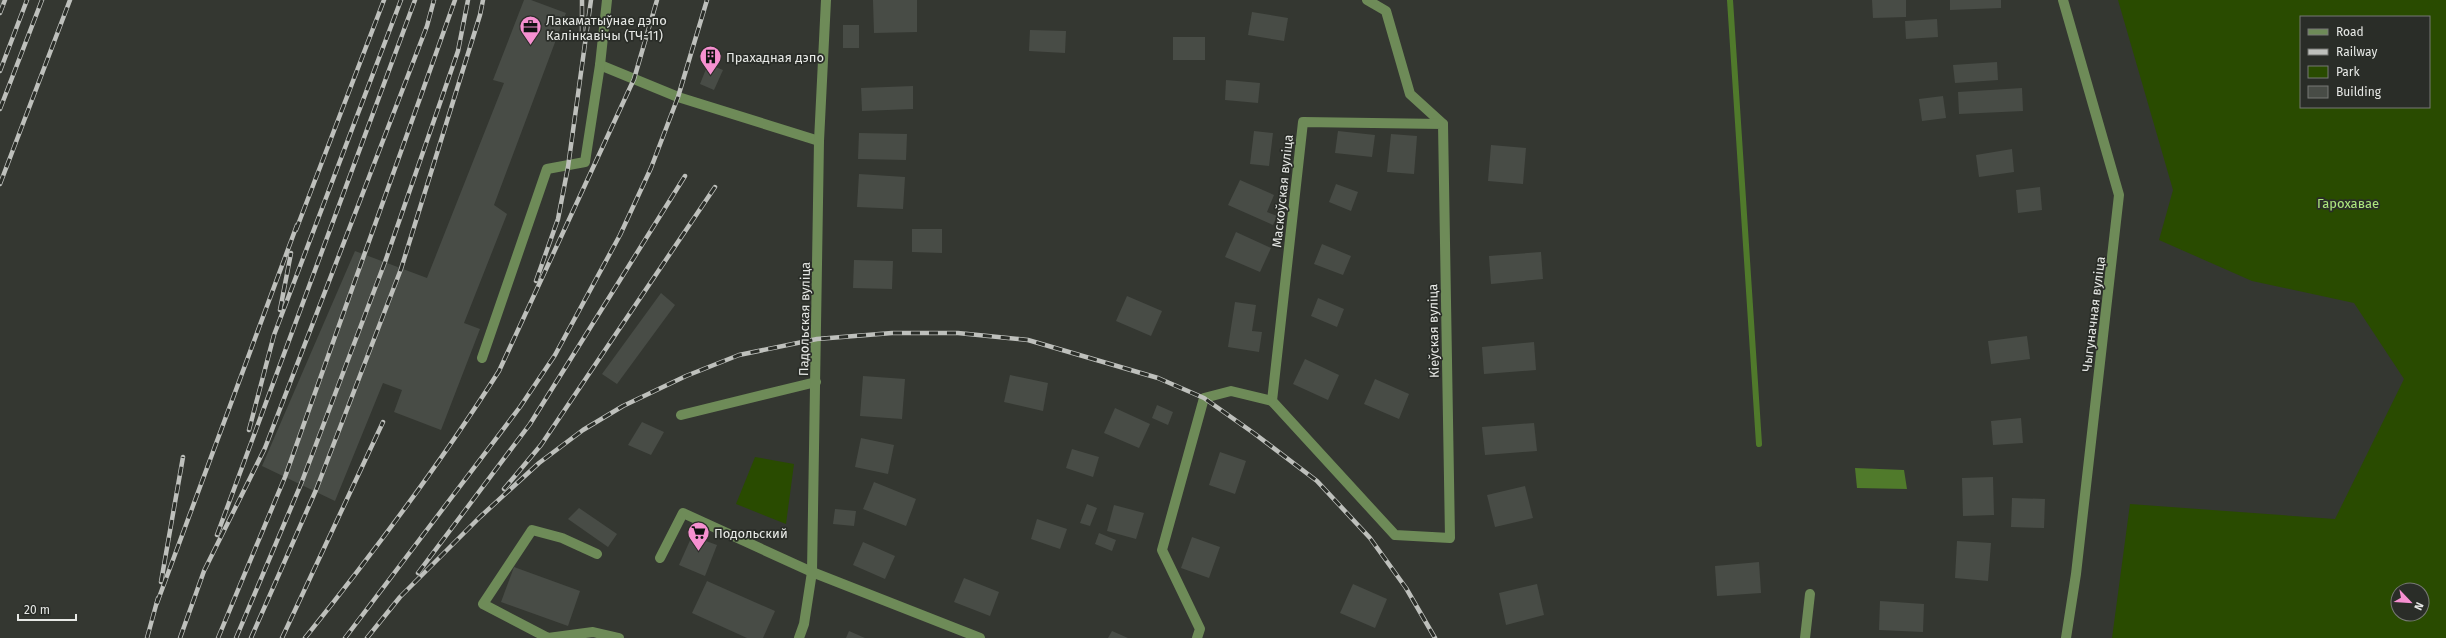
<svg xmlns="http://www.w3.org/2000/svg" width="2446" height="638" font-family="'Fira Sans',sans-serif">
  <rect width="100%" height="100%" fill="#343731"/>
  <!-- green -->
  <g fill="#294b00" fill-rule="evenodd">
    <path d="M2118 0H2446V638H2112L2130 504 2335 519 2404 379 2354 303 2252 281 2159 240 2173 190ZM2301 17H2429V107H2301ZM2398 590H2422V614H2398Z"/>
    <polygon points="755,457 794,464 786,524 736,504"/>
  </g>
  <!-- water -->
  <polygon fill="#507a2b" points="1855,468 1904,470 1907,489 1857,488"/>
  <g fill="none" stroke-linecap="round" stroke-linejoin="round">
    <!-- stream -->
    <polyline stroke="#507a2b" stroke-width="6" points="1730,0 1759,444"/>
  </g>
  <!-- building -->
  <g fill="#484c46">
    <polygon points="0,0 5,0 0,12"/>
    <polygon points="524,0 531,0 566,13 494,205 507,214 464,323 480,329 441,430 394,412 402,390 383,383 335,501 262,466 355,251 427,278 504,83 493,80"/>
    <polygon points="873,0 917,0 917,32 874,33"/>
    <polygon points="1872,0 1906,0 1906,17 1873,18"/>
    <polygon points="1950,0 2001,0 2001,8 1950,10"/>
    <polygon points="1252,12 1288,18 1284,41 1248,35"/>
    <polygon points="1937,19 1938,37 1906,39 1905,21"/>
    <rect x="843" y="25" width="16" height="23"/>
    <polygon points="1030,30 1066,31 1065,53 1029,51"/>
    <rect x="1173" y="37" width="32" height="23"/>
    <polygon points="1997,62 1998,80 1955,83 1953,65"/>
    <polygon points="708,64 723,70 714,90 700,84"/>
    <polygon points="1226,80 1260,83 1258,103 1225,100"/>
    <polygon points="913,86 913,109 862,111 861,88"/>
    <polygon points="2022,88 2023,111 1959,114 1958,92"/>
    <polygon points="1943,96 1946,118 1922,121 1919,99"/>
    <polygon points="1254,131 1273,133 1269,166 1250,164"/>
    <polygon points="1338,131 1375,135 1372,157 1335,153"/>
    <polygon points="859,133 907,134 906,160 858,159"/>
    <polygon points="1391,134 1417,136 1414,174 1387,172"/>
    <polygon points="1491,145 1526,148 1523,184 1488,181"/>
    <polygon points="2012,149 2014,172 1979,177 1976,155"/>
    <polygon points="859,174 905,177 903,209 857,207"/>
    <polygon points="1240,180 1274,195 1267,212 1277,216 1273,225 1228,205"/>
    <polygon points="1336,184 1358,192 1351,211 1329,202"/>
    <polygon points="2040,187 2042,210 2018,213 2016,190"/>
    <polygon points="912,229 942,229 942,253 912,252"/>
    <polygon points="1236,232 1271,248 1260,272 1225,257"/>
    <polygon points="1322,244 1351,256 1343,275 1314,264"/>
    <polygon points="1541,252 1543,279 1491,284 1489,256"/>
    <polygon points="854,260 893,261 892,289 853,288"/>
    <polygon points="661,293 675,305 617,384 602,374"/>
    <polygon points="1127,296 1162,311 1151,336 1116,321"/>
    <polygon points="1318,298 1344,309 1337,327 1311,316"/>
    <polygon points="1235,302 1256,305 1252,331 1262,332 1259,352 1228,347"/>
    <polygon points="2027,336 2030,359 1991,364 1988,341"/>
    <polygon points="1534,342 1536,370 1484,374 1482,347"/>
    <polygon points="1305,359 1339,375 1328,400 1293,384"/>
    <polygon points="1010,375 1048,383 1043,411 1004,402"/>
    <polygon points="863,376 905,379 902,419 860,416"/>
    <polygon points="1375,379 1409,394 1399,419 1364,404"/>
    <polygon points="1157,405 1173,412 1168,425 1152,418"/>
    <polygon points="1115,408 1150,424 1139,448 1104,433"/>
    <polygon points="2021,418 2023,443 1993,445 1991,421"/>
    <polygon points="642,422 664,432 651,455 628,445"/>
    <polygon points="1534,423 1537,451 1485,455 1482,427"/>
    <polygon points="861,438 894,445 888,474 855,467"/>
    <polygon points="1072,449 1099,457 1093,477 1066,468"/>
    <polygon points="1220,452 1246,461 1235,494 1209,485"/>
    <polygon points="1993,477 1994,515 1963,516 1962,478"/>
    <polygon points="874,482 916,499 906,526 863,509"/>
    <polygon points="1525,486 1533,518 1495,527 1487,495"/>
    <polygon points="2012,498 2045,499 2044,528 2011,527"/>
    <polygon points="1087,504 1097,508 1090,526 1080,523"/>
    <polygon points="1114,505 1144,513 1136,539 1107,531"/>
    <polygon points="579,508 617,534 608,547 568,519"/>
    <polygon points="835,509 856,511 854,526 833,524"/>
    <polygon points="1037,519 1067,529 1060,549 1031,539"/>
    <polygon points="1099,533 1116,540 1112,551 1095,544"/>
    <polygon points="692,536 717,545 705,576 679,565"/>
    <polygon points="1192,537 1220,547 1209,578 1181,568"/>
    <polygon points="1957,541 1991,543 1988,581 1955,578"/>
    <polygon points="863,542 895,556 885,579 853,565"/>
    <polygon points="1759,562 1761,593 1717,596 1715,566"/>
    <polygon points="514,567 580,591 568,626 501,602"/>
    <polygon points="964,578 999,592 990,616 954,602"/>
    <polygon points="707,581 775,611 763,638 747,638 692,613"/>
    <polygon points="1353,584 1387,599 1375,628 1340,613"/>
    <polygon points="1537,584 1544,615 1506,625 1499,593"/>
    <polygon points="1880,601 1924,604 1923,632 1879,630"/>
    <polygon points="849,631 865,638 846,638"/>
    <polygon points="1112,631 1128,638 1108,638"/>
  </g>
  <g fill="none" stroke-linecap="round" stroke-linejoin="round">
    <!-- minor -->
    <g stroke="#6e8b58" stroke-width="10">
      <polyline points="1367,0 1386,11 1410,94 1443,124"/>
      <polyline points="2063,0 2119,195 2076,574 2066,638"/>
      <polyline points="600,65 678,97 819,141"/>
      <polygon points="1303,122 1443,124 1450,538 1395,535 1272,401"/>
      <polyline points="482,358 547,169 585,162 600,65 607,0"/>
      <polyline points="681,415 816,382"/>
      <polyline points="597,554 562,538 532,530 483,604 548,638 593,632 619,638"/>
      <polyline points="660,558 683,513 812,572 980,638"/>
      <polyline points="799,638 804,624 812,572 819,141 826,0"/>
      <polyline points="1197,638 1200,629 1162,550 1204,398 1231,391 1272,401"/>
      <polyline points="1805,638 1810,594"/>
    </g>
    <defs>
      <g id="rail">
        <polyline points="0,13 5,0"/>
        <polyline points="582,33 582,0"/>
        <polyline points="0,71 27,0"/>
        <polyline points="0,109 42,0"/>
        <polyline points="0,184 70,0"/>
        <polyline points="296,230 384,0"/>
        <polyline points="536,281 558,219 568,167 591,0"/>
        <polyline points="280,310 291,253"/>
        <polyline points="249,430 274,335 401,0"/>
        <polyline points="504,489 541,445 715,187"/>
        <polyline points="217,535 415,0"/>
        <polyline points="418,573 530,424 685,176"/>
        <polyline points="161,582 183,457"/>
        <polyline points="157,603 297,225"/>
        <polyline points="147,638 158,598"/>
        <polyline points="180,638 204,571 265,448 427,26 434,0"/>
        <polyline points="218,638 285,477 455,0"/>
        <polyline points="236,638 301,484 385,262 458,51 468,0"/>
        <polyline points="251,638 316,490 401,269 480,15 483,0"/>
        <polyline points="282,638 383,422"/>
        <path d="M305 638C374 552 440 464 499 371L634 79 657 0"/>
        <polyline points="345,638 520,407 555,355 620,235 651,168 678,97 707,0"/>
        <polyline points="367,638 400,597 480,517 539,463 583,430 623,406 686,376 739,355 817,339 892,333 958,333 1028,340 1158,378 1204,398 1255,434 1317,481 1370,538 1406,588 1435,638"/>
      </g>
    </defs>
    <!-- rail casing -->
    <use href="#rail" stroke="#bec0bc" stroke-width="4.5"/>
    <!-- rail -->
    <use href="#rail" stroke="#2a2d28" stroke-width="3" stroke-dasharray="9" stroke-linecap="butt"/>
  </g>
  <!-- icons -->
  <defs>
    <symbol id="office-pin" viewBox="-11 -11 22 30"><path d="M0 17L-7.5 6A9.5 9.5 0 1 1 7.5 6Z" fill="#f690d0" stroke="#2a2d28"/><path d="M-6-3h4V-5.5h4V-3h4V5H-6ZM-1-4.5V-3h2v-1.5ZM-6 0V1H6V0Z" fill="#111"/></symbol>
    <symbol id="building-pin" viewBox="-11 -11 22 30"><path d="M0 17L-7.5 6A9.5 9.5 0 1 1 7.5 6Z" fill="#f690d0" stroke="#2a2d28"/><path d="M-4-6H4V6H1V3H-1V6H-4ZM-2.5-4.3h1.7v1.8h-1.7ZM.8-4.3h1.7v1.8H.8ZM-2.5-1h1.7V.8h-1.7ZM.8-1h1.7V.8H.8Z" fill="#111"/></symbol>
    <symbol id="supermarket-pin" viewBox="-11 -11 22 30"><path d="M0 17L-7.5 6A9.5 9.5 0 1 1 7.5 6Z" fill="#f690d0" stroke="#2a2d28"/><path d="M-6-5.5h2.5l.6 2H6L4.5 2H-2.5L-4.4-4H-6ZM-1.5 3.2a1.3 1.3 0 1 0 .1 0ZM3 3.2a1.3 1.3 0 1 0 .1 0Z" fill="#111"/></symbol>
  </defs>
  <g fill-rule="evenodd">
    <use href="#office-pin" x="518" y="14" width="25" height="34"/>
    <use href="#building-pin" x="698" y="44" width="25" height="34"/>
    <use href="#supermarket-pin" x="686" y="520" width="25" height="34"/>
  </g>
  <g text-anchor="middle" stroke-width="3.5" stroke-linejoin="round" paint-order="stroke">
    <!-- poi labels -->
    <g font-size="13" fill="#e7e9e6" stroke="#2a2d28" text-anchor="start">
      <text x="546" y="25">Лакаматыўнае дэпо<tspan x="546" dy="15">Калінкавічы (ТЧ-11)</tspan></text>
      <text x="726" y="62">Прахадная дэпо</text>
      <text x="714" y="538">Подольский</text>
    </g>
    <!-- street labels -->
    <g font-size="13" fill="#e7e9e6" stroke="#2a2d28">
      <text transform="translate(1282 191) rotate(-84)" y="5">Маскоўская вуліца</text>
      <text transform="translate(2093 314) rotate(-83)" y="5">Чыгуначная вуліца</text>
      <text transform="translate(804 319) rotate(-89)" y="5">Падольская вуліца</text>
      <text transform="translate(1433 331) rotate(-91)" y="5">Кіеўская вуліца</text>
    </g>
    <!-- park labels -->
    <g font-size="13" fill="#ade77e" stroke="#2a2d28">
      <text x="2348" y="208">Гарохавае</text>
    </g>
  </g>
  <!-- legend -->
  <rect x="2300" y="16" width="130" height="92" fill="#2a2d28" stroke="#767874"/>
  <rect x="2308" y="29" width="20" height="6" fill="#6e8b58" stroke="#767874"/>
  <text x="2336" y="36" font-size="12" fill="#e7e9e6">Road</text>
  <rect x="2308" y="49" width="20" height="6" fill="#bec0bc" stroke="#767874"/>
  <text x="2336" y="56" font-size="12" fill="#e7e9e6">Railway</text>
  <rect x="2308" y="66" width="20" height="12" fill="#294b00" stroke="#767874"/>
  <text x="2336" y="76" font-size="12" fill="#e7e9e6">Park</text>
  <rect x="2308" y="86" width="20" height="12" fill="#484c46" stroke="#767874"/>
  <text x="2336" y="96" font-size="12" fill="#e7e9e6">Building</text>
  <!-- north arrow -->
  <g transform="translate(2410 602) rotate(115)"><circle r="19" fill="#2a2d28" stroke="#767874"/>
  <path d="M0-3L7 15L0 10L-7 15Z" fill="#f690d0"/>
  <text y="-6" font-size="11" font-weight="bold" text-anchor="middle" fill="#e7e9e6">N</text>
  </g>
  <!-- scale -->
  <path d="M18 614v6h58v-6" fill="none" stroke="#e7e9e6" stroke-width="2"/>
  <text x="24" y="614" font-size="12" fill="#e7e9e6" stroke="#2a2d28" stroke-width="3" paint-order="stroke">20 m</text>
</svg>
